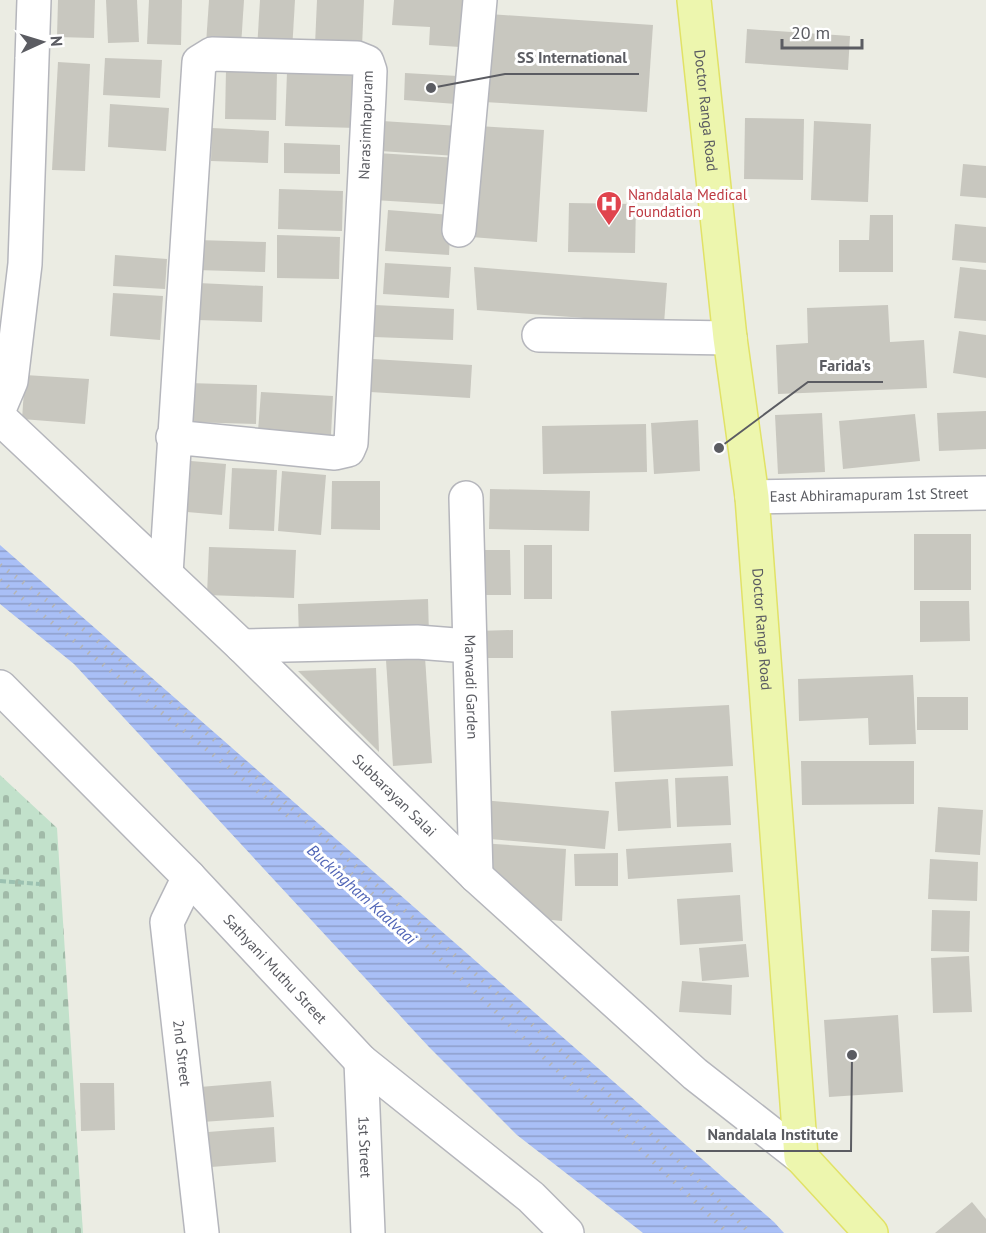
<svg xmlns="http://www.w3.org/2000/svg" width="986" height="1233" font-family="'PT Sans',sans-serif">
  <defs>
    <pattern id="cemetery-stones" width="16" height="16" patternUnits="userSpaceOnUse" patternTransform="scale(1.5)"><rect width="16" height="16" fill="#c2e1cb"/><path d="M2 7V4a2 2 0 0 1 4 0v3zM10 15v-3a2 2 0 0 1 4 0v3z" fill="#a1baa8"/></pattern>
    <pattern id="water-rules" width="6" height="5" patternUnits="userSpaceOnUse" patternTransform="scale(1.5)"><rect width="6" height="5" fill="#a9bff6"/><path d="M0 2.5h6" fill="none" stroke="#8d9ecb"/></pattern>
  </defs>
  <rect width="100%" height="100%" fill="#ebece3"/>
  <!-- cemetery -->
  <polygon fill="url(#cemetery-stones)" points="0,775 57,828 83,1233 0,1233"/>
  <!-- water -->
  <polygon fill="url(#water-rules)" points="0,545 774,1222 784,1233 643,1233 517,1135 429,1047 74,664 0,604"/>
  <!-- building -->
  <g fill="#c8c7bf">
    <polygon points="58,0 95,0 94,38 57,37"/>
    <polygon points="106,0 137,0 139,42 108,43"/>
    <polygon points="149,0 182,0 181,45 147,44"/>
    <polygon points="209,0 244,0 241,46 206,44"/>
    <polygon points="260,0 295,0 292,51 257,49"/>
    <polygon points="317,0 364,0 362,47 315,45"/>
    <polygon points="394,0 463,0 460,47 429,45 430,27 392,25"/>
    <polygon points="489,14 653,25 647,112 484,102"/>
    <polygon points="747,29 850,36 848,70 745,63"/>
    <polygon points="105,58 162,60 160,98 103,95"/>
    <polygon points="58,62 90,64 85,171 52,170"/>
    <polygon points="226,70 277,71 276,120 225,119"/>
    <polygon points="287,72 359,75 357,128 285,126"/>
    <polygon points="405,73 458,76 456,104 404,100"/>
    <polygon points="110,104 169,108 166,151 108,147"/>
    <polygon points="745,118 804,119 803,180 744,179"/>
    <polygon points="382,121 459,126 457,156 380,151"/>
    <polygon points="814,121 871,124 868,202 811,200"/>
    <polygon points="478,126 544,130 537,242 471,237"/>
    <polygon points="212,128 269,131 268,163 211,161"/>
    <polygon points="284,143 340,145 340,174 284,173"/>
    <polygon points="377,153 458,158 455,205 374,200"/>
    <polygon points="963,164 986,166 986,198 960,196"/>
    <polygon points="279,189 343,191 342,231 278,229"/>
    <polygon points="569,203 636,204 635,253 568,252"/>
    <polygon points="388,210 451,215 449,255 385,251"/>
    <polygon points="870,215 893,215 893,272 839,272 839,240 869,240"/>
    <polygon points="955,224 986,227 986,263 952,260"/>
    <polygon points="277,235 340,237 339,279 277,278"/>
    <polygon points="197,240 266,242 265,272 196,270"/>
    <polygon points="115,255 167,259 165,289 113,286"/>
    <polygon points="385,263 451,267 449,298 383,294"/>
    <polygon points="474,267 667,283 664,324 477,310"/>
    <polygon points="960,267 986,270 986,321 954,318"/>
    <polygon points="198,283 263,286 262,322 197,320"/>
    <polygon points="113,293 163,296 160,340 110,336"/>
    <polygon points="375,305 454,309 453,340 374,337"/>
    <polygon points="888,305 890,342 924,340 927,388 778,394 776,345 808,343 807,308"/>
    <polygon points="959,331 986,335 986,378 953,373"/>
    <polygon points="373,359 472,365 470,398 370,392"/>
    <polygon points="25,375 89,379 85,424 22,419"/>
    <polygon points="188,383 257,385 256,424 187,422"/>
    <polygon points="261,392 333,396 331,435 258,431"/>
    <polygon points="986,411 986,449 939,451 937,413"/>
    <polygon points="822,413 825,472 778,474 775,415"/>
    <polygon points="915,414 920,461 843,469 839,421"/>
    <polygon points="698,420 700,471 654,474 651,423"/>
    <polygon points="646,424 647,472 543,474 542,426"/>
    <polygon points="191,461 226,464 222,515 187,512"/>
    <polygon points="232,468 277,470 274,531 229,529"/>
    <polygon points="282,471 326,475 321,535 278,531"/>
    <polygon points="332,481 380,481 380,530 331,529"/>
    <polygon points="490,489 590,491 589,531 489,529"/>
    <rect x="914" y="534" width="57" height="56"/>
    <rect x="524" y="545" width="28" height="54"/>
    <polygon points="209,547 296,550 294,598 207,595"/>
    <polygon points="479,550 510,550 511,595 479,595"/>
    <polygon points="428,599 429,635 299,639 298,604"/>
    <polygon points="920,601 969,601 970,641 920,642"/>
    <polygon points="513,630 513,658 476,658 476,631"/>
    <polygon points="425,657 432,763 393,766 386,660"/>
    <polygon points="376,668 379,752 298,671"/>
    <polygon points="913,675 916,744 869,745 868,718 799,721 798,679"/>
    <rect x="917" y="697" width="51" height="33"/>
    <polygon points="729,705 733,766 614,772 611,711"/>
    <polygon points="801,761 914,761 914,804 802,805"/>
    <polygon points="728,776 731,825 677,827 675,778"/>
    <polygon points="668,779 671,828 618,831 615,782"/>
    <polygon points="482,800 609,811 605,849 479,838"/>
    <polygon points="938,807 983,810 980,855 935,852"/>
    <polygon points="480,843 566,849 562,921 542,919 479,858"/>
    <polygon points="731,843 733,872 628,879 626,849"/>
    <polygon points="618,853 618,886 575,886 574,854"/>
    <polygon points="930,859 978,862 977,901 928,899"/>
    <polygon points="740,895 743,941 680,945 677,899"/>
    <polygon points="932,910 970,911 969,952 931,951"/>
    <polygon points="746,944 749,977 702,981 699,948"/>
    <polygon points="969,956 972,1012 933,1013 931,958"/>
    <polygon points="682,981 732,985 731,1015 679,1012"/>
    <polygon points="898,1015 903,1092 829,1097 824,1020"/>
    <polygon points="271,1081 274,1117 202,1122 200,1087"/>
    <polygon points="80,1083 114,1083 115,1130 81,1131"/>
    <polygon points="274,1127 276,1162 211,1167 208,1132"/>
    <polygon points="972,1202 986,1219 986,1233 935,1233"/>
  </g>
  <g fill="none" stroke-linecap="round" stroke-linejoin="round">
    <defs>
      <g id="minor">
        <polyline points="459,230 480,0"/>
        <polyline points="539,335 730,338"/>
        <polyline points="0,407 11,381 25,264 34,0"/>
        <path id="s1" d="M0 418 242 646 476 876 695 1074 801 1157"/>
        <path id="s2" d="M752 497 986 493"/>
        <path id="s3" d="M466 498 476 876"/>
        <polyline points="166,574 199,62 212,54 357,58 367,62 370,71 369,95 351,443 348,450 335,453 173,437"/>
        <polyline points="242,646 417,642 468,646"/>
        <path id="s4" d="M0 687 189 877 361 1061 531 1197 567 1233"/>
        <path id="s5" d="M189 877 167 922 202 1233"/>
        <path id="s6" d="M361 1061 368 1233"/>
      </g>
      <g id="major">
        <path id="s7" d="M694 0 730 338 752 497 801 1157 871 1233"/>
      </g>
    </defs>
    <!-- minor casing -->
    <use href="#minor" stroke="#b5b6bc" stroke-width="36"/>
    <!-- major casing -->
    <use href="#major" stroke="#e1e266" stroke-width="36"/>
    <!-- path -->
    <polyline stroke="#9cc1b1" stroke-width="4" stroke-dasharray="6 3" stroke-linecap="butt" points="0,881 40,884"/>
    <!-- minor -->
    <use href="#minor" stroke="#fff" stroke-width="33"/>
    <!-- major -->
    <use href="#major" stroke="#edf6ae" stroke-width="33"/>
    <!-- rail -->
    <g stroke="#b5b5b6" stroke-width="4.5" stroke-dasharray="1.5 8" stroke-linecap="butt">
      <path d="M0 565C142 670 272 791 403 909 521 1015 640 1118 750 1233"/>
      <polyline points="0,580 293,820"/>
      <polyline points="344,867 728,1233"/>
    </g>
  </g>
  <!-- icons -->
  <defs>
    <symbol id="hospital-pin" viewBox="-11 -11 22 30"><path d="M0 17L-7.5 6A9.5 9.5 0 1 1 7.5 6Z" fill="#e0444e" stroke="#fff"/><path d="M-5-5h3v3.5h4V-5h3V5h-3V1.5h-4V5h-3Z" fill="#fff"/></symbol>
  </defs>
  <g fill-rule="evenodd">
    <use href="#hospital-pin" x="594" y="189" width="30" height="40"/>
  </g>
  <g text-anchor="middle" stroke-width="6" stroke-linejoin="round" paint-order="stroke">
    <!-- street labels -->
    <g font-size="15" fill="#5b5c62" stroke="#fff">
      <text dy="5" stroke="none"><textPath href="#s7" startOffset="111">Doctor Ranga Road</textPath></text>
      <text transform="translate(366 125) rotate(-88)" y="5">Narasimhapuram</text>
      <text dy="5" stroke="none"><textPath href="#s2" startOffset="117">East Abhiramapuram 1st Street</textPath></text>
      <text dy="5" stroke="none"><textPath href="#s7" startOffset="633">Doctor Ranga Road</textPath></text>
      <text dy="5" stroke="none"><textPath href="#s3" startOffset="189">Marwadi Garden</textPath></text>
      <text dy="5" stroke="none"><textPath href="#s1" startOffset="546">Subbarayan Salai</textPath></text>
      <text dy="5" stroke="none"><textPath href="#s4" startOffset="394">Sathyani Muthu Street</textPath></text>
      <text dy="5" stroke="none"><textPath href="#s5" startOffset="182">2nd Street</textPath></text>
      <text dy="5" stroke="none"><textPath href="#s6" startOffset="86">1st Street</textPath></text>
    </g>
    <!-- health labels -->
    <g font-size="15" fill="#be3a42" stroke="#fff" text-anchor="start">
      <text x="628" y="200">Nandalala Medical<tspan x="628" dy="17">Foundation</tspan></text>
    </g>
    <!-- water labels -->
    <g font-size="16" font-style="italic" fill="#4f64b6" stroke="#fff">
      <text transform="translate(362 894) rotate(42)" y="6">Buckingham Kaalvaai</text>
    </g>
  </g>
  <!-- callouts -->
  <path fill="none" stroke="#5b5c62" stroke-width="2" d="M431 88L505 74H639M719 448L808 382H883M852 1055L851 1151H696"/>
  <g fill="#5b5c62" stroke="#fff" stroke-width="2">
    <circle cx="431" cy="88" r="6"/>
    <circle cx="719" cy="448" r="6"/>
    <circle cx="852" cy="1055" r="6"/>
  </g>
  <g font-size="16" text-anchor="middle" font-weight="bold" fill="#5b5c62" stroke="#fff" stroke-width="6" stroke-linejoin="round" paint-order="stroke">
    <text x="572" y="63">SS International</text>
    <text x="845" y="371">Farida's</text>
    <text x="773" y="1140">Nandalala Institute</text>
  </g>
  <!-- north arrow -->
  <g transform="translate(42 42) rotate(86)" stroke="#ffffff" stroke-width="4.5" paint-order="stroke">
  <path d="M0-4.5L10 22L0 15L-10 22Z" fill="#5b5c62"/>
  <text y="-9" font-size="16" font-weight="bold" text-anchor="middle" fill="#5b5c62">N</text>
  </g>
  <!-- scale -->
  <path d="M782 39v9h80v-9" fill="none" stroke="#5b5c62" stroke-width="3"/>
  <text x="791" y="39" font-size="18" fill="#5b5c62" stroke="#ffffff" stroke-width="4.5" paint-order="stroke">20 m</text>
</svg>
